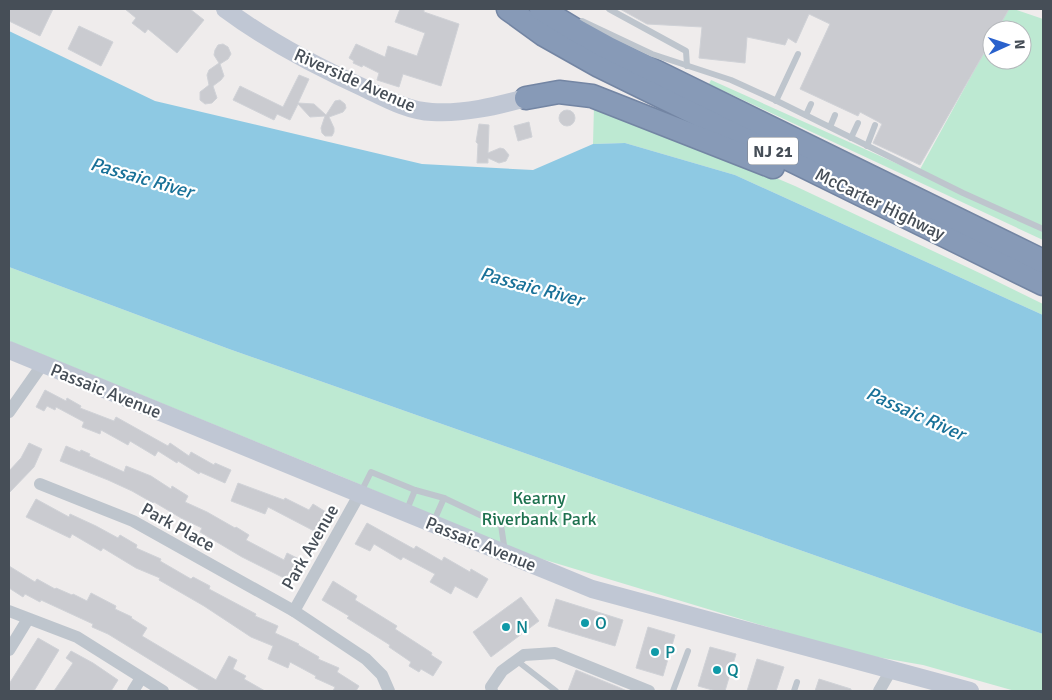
<svg xmlns="http://www.w3.org/2000/svg" width="1052" height="700" font-family="Signika,sans-serif">
  <rect width="100%" height="100%" fill="#efecec"/>
  <!-- green -->
  <g fill="#bde9d2">
    <polygon points="1008,9 1014,9 1043,19 1043,240 709,84 711,80 918,173 992,38 992,60 1022,60 1022,30 996,30"/>
    <polygon points="594,106 680,137 795,186 986,276 1043,304 1043,315 735,175 625,143 593,144"/>
    <polygon points="9,267 229,349 959,606 1043,634 1043,691 1015,691 923,665 854,653 522,553 340,476 9,341"/>
  </g>
  <!-- water -->
  <polygon fill="#8ec9e3" points="9,31 155,101 422,164 533,170 593,144 625,143 735,175 1043,315 1043,634 959,606 229,349 9,267"/>
  <!-- building -->
  <g fill="#cacbd0" stroke="#d0d2d7">
    <polygon points="9,9 53,9 40,36 9,21"/>
    <polygon points="125,9 190,9 204,20 177,53 148,29 145,33 132,23 136,18"/>
    <polygon points="400,9 424,9 424,12 459,24 441,86 403,74 399,87 377,80 379,73 363,65 362,67 353,63 354,61 349,58 356,44 385,57 388,46 417,56 425,33 395,22"/>
    <polygon points="620,9 1009,9 997,30 992,30 992,39 920,165 873,143 882,124 877,121 860,112 858,116 800,89 830,24 809,14 796,43 788,38 785,45 747,37 745,63 699,58 702,27 647,24"/>
    <polygon points="79,26 113,42 101,66 68,49"/>
    <polygon points="223,44 228,47 231,54 228,59 220,64 224,76 221,80 213,86 217,98 212,103 205,104 200,100 200,92 209,85 207,75 209,70 219,63 214,55 215,50 218,45"/>
    <polygon points="299,75 309,79 298,103 314,104 326,115 335,101 340,100 345,104 346,108 343,112 329,117 334,128 334,132 332,136 325,136 322,133 321,128 325,116 310,117 298,104 290,120 277,114 274,120 233,100 240,86 283,107"/>
    <circle cx="567" cy="118" r="8"/>
    <polygon points="529,122 532,137 518,141 514,126"/>
    <polygon points="479,124 489,125 488,153 500,148 504,149 509,155 506,161 499,163 488,158 488,163 477,163 478,144 476,142"/>
    <polygon points="45,390 66,401 67,398 81,406 80,408 114,421 116,417 168,446 170,443 189,456 191,452 214,465 215,463 231,470 225,483 200,472 199,474 178,461 177,463 158,451 155,456 130,441 128,445 101,430 100,434 82,427 84,422 56,407 55,410 47,406 44,411 36,407"/>
    <polygon points="29,443 42,449 34,467 9,493 9,471 21,458"/>
    <polygon points="66,446 80,452 81,450 90,454 89,456 124,472 126,466 151,476 171,489 172,486 188,496 185,502 207,512 235,528 236,527 249,535 246,540 284,560 287,553 301,560 290,581 242,557 200,532 202,528 181,518 154,502 153,503 132,491 108,480 60,461"/>
    <polygon points="238,483 284,500 285,498 309,510 313,504 326,512 316,532 268,507 265,514 231,501"/>
    <polygon points="36,499 69,517 70,514 96,526 118,538 120,535 137,545 136,548 161,559 160,561 191,579 193,577 210,586 209,589 256,614 255,616 278,626 275,633 299,644 298,645 319,657 318,659 339,668 337,672 359,686 356,691 333,691 335,687 315,678 316,676 290,662 288,668 268,659 273,646 251,637 204,606 159,580 160,578 136,568 103,548 101,551 72,534 70,538 26,517"/>
    <polygon points="367,523 414,549 416,546 442,561 444,557 470,572 471,569 488,579 477,598 455,586 451,594 430,582 435,574 403,557 401,560 374,544 370,551 355,544"/>
    <polygon points="9,566 35,582 37,579 55,589 56,588 72,595 73,594 87,601 91,593 116,606 115,609 132,617 131,618 147,628 142,636 216,680 229,656 237,660 233,669 246,676 244,679 265,691 201,691 108,634 92,627 93,624 41,600 40,602 25,594 23,597 9,588"/>
    <polygon points="333,581 357,596 355,600 397,626 395,629 432,653 431,655 442,662 433,676 421,669 419,672 409,666 411,662 389,647 390,645 347,618 349,616 322,600"/>
    <polygon points="521,597 539,621 491,657 473,632"/>
    <polygon points="556,599 623,620 615,646 548,626"/>
    <polygon points="648,627 675,635 663,676 636,668"/>
    <polygon points="38,638 59,650 34,691 9,691 9,684"/>
    <polygon points="710,647 736,654 725,691 716,691 698,686"/>
    <polygon points="71,651 93,663 118,680 111,691 54,691 73,663 66,658"/>
    <polygon points="757,659 784,667 776,691 747,691"/>
    <polygon points="576,670 618,687 627,691 568,691"/>
    <polygon points="819,679 851,689 851,691 815,691"/>
  </g>
  <g fill="none" stroke-linecap="round" stroke-linejoin="round">
    <defs>
      <g id="highway">
        <polyline points="508,9 544,35 599,66 1043,284"/>
        <polyline points="541,9 579,32 608,48 1043,261"/>
        <polyline points="526,98 559,92 592,96 773,167"/>
      </g>
    </defs>
    <!-- highway casing -->
    <use href="#highway" stroke="#7385a3" stroke-width="25"/>
    <!-- lane -->
    <g stroke="#bec5cd" stroke-width="6">
      <polyline points="609,9 686,51 687,66"/>
      <polyline points="582,21 652,54 731,80 775,100 963,193 1043,229"/>
      <polyline points="776,101 798,54"/>
      <polyline points="806,115 811,104"/>
      <polyline points="830,127 835,115"/>
      <polyline points="851,138 858,123"/>
      <polyline points="867,146 875,125"/>
      <polyline points="415,490 444,498"/>
      <polyline points="361,492 371,472 415,490 406,512"/>
      <polyline points="433,523 444,498 501,525 505,552"/>
      <polyline points="516,660 556,691"/>
      <polyline points="673,691 688,651"/>
      <polyline points="794,691 797,682"/>
    </g>
    <!-- street -->
    <g stroke="#bec5cd" stroke-width="12">
      <polyline points="9,412 42,365"/>
      <polyline points="40,484 133,521 294,611 366,659 382,675 389,691"/>
      <polyline points="9,611 77,637 163,691"/>
      <polyline points="294,611 359,495"/>
      <polyline points="9,650 28,619"/>
      <polyline points="133,691 141,678"/>
      <polyline points="492,691 491,687 502,671 524,655 555,653 649,691"/>
      <polyline points="879,691 891,670"/>
    </g>
    <!-- secondary -->
    <g stroke="#c0c7d4" stroke-width="18">
      <path d="M225 9C268 41 315 66 364 88 385 98 408 111 432 112 464 114 496 106 526 98"/>
      <polyline points="9,350 592,589 970,691"/>
    </g>
    <!-- highway -->
    <use href="#highway" stroke="#879ab7" stroke-width="22"/>
  </g>
  <!-- markers -->
  <g fill="#0f9aa8" stroke="#fff" stroke-width="2">
    <circle cx="585" cy="623" r="5"/>
    <circle cx="506" cy="627" r="5"/>
    <circle cx="655" cy="652" r="5"/>
    <circle cx="717" cy="670" r="5"/>
  </g>
  <g text-anchor="middle" stroke-width="4.5" stroke-linejoin="round" paint-order="stroke">
    <!-- shield labels -->
    <rect fill="#fff" stroke="#7e8389" stroke-width="1" x="748" y="137.5" width="50" height="27" rx="4"/>
    <g font-size="16" font-weight="bold" fill="#464e57">
      <text x="773" y="157">NJ 21</text>
    </g>
    <!-- street labels -->
    <g font-size="18" fill="#464e57" stroke="#fff">
      <text transform="translate(355 80) rotate(24)" y="6">Riverside Avenue</text>
      <text transform="translate(880 204) rotate(26)" y="6">McCarter Highway</text>
      <text transform="translate(106 391) rotate(22)" y="6">Passaic Avenue</text>
      <text transform="translate(178 527) rotate(29)" y="6">Park Place</text>
      <text transform="translate(481 544) rotate(22)" y="6">Passaic Avenue</text>
      <text transform="translate(310 547) rotate(-60)" y="6">Park Avenue</text>
    </g>
    <!-- park labels -->
    <g font-size="18" fill="#1e714f" stroke="#fff">
      <text x="539" y="504">Kearny<tspan x="539" dy="21">Riverbank Park</tspan></text>
    </g>
    <!-- culture labels -->
    <g font-size="18" fill="#0d838f" stroke="#fff" text-anchor="start">
      <text x="595" y="629">O</text>
      <text x="516" y="633">N</text>
      <text x="665" y="658">P</text>
      <text x="727" y="676">Q</text>
    </g>
    <!-- water labels -->
    <g font-size="19" font-style="italic" fill="#197198" stroke="#fff">
      <text transform="translate(142 177) rotate(16)" y="7">Passaic River</text>
      <text transform="translate(532 286) rotate(15)" y="7">Passaic River</text>
      <text transform="translate(916 413) rotate(24)" y="7">Passaic River</text>
    </g>
  </g>
  <!-- border -->
  <rect width="1052" height="700" fill="none" stroke="#464e57" stroke-width="20"/>
  <!-- north arrow -->
  <g transform="translate(1007 45) rotate(87)"><circle r="24" fill="#ffffff" stroke="#b5b8bc"/>
  <path d="M0-4L9 19L0 12L-9 19Z" fill="#2961cc"/>
  <text y="-8" font-size="14" font-weight="bold" text-anchor="middle" fill="#464e57">N</text>
  </g>
</svg>
